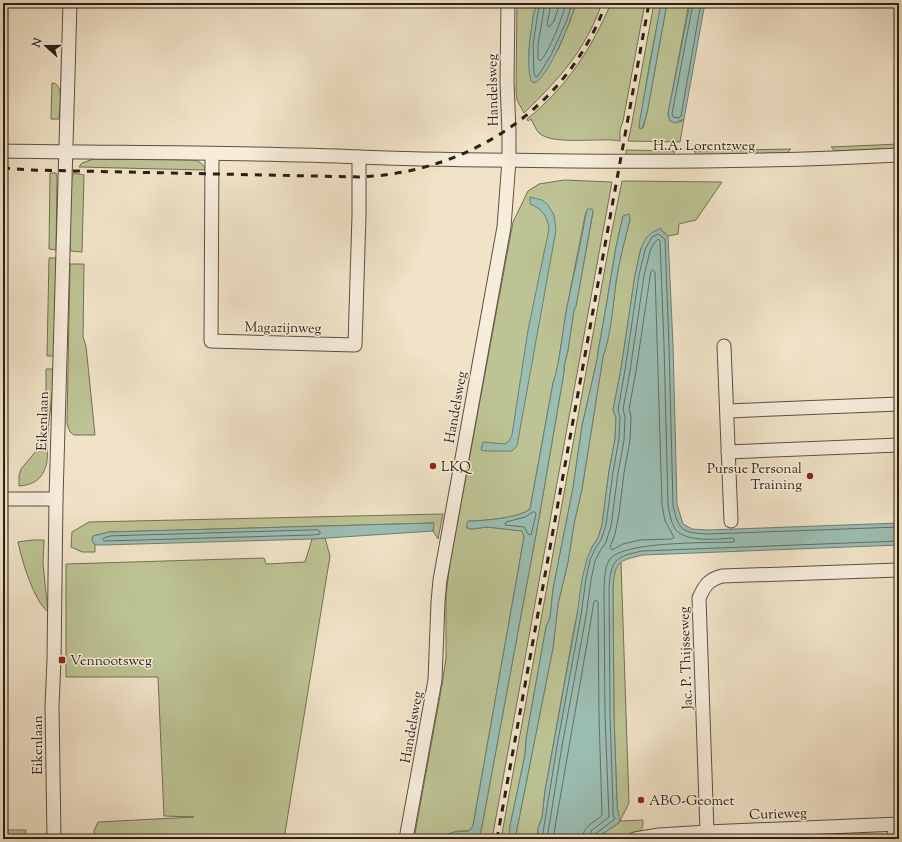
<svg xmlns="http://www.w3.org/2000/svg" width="902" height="842" font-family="'Sorts Mill Goudy',serif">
  <rect width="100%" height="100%" fill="#f1e3c8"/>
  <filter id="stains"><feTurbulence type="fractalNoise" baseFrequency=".005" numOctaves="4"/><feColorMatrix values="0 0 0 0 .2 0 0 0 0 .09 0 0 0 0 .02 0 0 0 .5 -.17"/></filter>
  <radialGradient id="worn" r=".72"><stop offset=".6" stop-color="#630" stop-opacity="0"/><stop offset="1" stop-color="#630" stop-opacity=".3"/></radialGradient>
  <!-- green -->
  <g fill="#bdc394" stroke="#747054">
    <path d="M517 3H537L533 17 529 51 530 75 558 50 570 21 576 3H602C585 51 560 78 524 113L517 100 516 91Z"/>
    <path d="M611 3H645L623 121 620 130V141C601 137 553 146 539 133 536 130 533 123 531 119L528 121 527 119C566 88 592 48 611 3Z"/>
    <polygon points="654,3 661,3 661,5 650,61 639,128 643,128 647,113 667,3 689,3 668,114 670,121 680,122 684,119 680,142 628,141 631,128"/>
    <path d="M52 83C65 83 59 109 59 119H51Z"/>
    <polygon points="899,144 899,148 835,151 831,147"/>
    <polygon points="791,149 787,153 697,155 694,151"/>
    <polygon points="626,150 676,151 672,155 626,155"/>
    <path d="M91 159 195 160C200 162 205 165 205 170L79 167 82 163 91 160Z"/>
    <polygon points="50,173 56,173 57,178 56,250 49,249"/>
    <polygon points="74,173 84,175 82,252 71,251 70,247 71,179"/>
    <path d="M564 180 612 182 492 839H479L482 826 539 518 564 372V366L568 350 574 310 576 306 593 212H586L585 216 567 307 557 371 553 383 530 509C520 518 482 521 468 521L467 528 472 529 487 527 523 531 524 537 473 826 469 831H459L447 834 440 839H414L442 685 446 658V595L450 563 513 222 528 191 539 184Z"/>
    <path d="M622 181 722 182 696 220 679 224 678 234 668 236 662 231 641 248 635 275 621 369 613 410 616 417 615 439 609 471 602 525 598 538 592 547 574 629 545 791 542 818 538 828V839H515L553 648 558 604 568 562 574 524 582 489 603 357C610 335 613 306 616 282 619 261 625 240 630 219L623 216 616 247 606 307 598 352 597 360 582 426 573 488 553 589 550 618 546 627 526 739 525 755 510 826 509 839H501L611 235Z"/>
    <polygon points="49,258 56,258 54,356 47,356"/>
    <polygon points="70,264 84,264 83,337 86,346 95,435 74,435 70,432 67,424"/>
    <path d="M46 369H54C53 393 49 417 47 441 47 451 49 462 44 471 39 482 30 485 19 486V475L21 469 36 451 42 440 45 428 46 418Z"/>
    <polygon points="443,514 438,539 433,531 433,523 109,532 93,536 92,540 95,545 95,552 82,552 71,547 72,532 89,522"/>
    <polygon points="325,538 330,556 284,839 94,839 94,831 98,822 194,817 164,816 158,677 66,677 66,564 264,558 266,564 305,562 312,539"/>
    <path d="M32 540H44L43 564 48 612C33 599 22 561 18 542Z"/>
    <path d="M621 562 629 803 620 821 643 820C643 824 643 828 640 831L619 839H595L620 822 617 814V804L614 716 613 588C614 580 612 568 621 562Z"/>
    <polygon points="3,830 26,830 23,839 3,839"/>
  </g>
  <!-- water -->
  <g fill="#9bbeb3" stroke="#6f7e73">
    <path d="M537 3H576C572 18 548 79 534 83L531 81C526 63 530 37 533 18 533 13 536 8 537 3Z"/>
    <polygon points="661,3 667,3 647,113 643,126 641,129 639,128 640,119"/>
    <polygon points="690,3 705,3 684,119 675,123 670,121 668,114"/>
    <path d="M530 197 542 200 548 205 554 215 556 230 517 446 512 451H486L481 450 483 442 505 444 509 441 512 435 528 330 549 229C547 216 543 209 530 204Z"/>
    <path d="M587 209H592L593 211 576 306 574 310 568 350 564 366V372L539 518 482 826 479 839H440L454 832 469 831 473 826 524 537 522 531 487 527 472 529 467 528V523L468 521C482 521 520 518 530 509L553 383C561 358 562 332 567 307 574 274 581 242 587 209Z"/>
    <path d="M629 214 630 219C625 240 619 261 616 282 613 307 611 334 603 357L582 489 574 524 568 562 558 604 553 648 515 839H509L510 826 525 755 526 739 546 627 550 618 553 589 573 488 582 426 597 360 598 352 606 307 616 247 623 216Z"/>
    <path d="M661 228 662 231 668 236 673 345 677 504 683 524 692 529 708 530 899 523V545L643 555C617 561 615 562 613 588L614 716 617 804C617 811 620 816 620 822L595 839H538V828L542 818 545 791 577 615 582 579 587 559 592 547 598 538 602 525 609 471 615 439 616 417 613 410 621 369 635 275 641 248 646 238 651 233Z"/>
    <polygon points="434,523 433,531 312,539 103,545 95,545 92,540 93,536 109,532"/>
  </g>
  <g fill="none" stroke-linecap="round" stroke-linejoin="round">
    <!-- shore -->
    <g stroke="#646e63" stroke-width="1">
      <polyline points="540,3 537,18 533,45 534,74 536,77 538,76 551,55 567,20 572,3"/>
      <path d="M545 3 538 45V59L540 61C548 55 564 14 566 3"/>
      <polyline points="551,3 547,25 549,27 554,21 560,3"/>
      <polyline points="693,3 672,114 673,117 679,118 681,116 701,3"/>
      <polygon points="653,270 655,272 662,505 665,521 674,537 672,539 640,540 623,544 612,550 610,547 615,534 619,514 624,473 630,440 631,417 629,409 636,371 650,277 651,272"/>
      <polygon points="533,512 535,512 536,514 531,535 528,534 524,527 505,525 506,522 525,517"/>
      <polygon points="318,530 320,532 320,534 312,535 105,541 103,540 104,538 110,536"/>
      <path d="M542 839 557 746 581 615 586 579 590 560 595 549 601 540 606 525 613 472 619 439 620 417 618 410 625 370 639 275 645 250 648 244 652 237 658 234 665 239 669 345 673 505C678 530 682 533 708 534L899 527"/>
      <path d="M547 839 562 746 586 616 591 580 595 561 600 551 606 542 611 526 618 473 624 440 625 417 623 409 630 371 644 276 650 251 654 243 658 239 660 241 664 345 668 505C669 512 671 522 675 529 686 543 718 539 733 538L735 541 733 542C709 543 624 541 610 559 604 567 605 579 604 589L605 716 609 817 591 831 588 839"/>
      <path d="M553 839 589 632 594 601 596 600 598 602 599 716 602 815C595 823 583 825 582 839"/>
      <path d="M593 839 595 834 615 819 613 815V805L610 716 609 589C611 560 614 557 642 551L899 541"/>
    </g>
    <defs>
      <g id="minor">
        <path d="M3 151C122 153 240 152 359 157 429 160 500 160 570 161 680 162 789 161 899 155"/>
        <polyline points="212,154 211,341 355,345 359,215 359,157"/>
        <polyline points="724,346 731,521"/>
        <polyline points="728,411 899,404"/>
        <polyline points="728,452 899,445"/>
        <polyline points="3,499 56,499"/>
        <path d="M707 832 699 598C705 585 708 580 722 576L899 570"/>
        <polyline points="54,839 52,706 54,660 56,499 70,3"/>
        <polyline points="406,839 435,680 438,602 440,580 504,227 509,160 509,132 507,82 508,3"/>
        <polyline points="635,839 659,835 707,832 899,824"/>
        <polyline points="893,839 896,825"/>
      </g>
    </defs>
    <!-- minor casing -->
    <use href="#minor" stroke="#5d4f40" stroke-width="15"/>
    <!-- minor -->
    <use href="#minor" stroke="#f6eddb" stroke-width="13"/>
    <!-- rail -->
    <g stroke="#2c1e13" stroke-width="3" stroke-dasharray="7 7" stroke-linecap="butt">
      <path d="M3 168 31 170 359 177C469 173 568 108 606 3"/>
      <polyline points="497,839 649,3"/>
    </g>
  </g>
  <!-- markers -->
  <g fill="#8f2418" stroke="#f6eddb" stroke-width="1.5">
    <circle cx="433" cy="466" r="4"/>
    <circle cx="810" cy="476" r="4"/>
    <rect x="58" y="656" width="8" height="8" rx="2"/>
    <circle cx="641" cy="800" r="4"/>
  </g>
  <g text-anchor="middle" stroke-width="3" stroke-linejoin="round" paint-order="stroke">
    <!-- street labels -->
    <g font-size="14" fill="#2c1e13" stroke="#f6eddb">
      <text transform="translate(492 90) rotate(-91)" y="5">Handelsweg</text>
      <text x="704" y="150">H.A. Lorentzweg</text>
      <text transform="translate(283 327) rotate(1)" y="5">Magazijnweg</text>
      <text transform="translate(455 407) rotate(-80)" y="5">Handelsweg</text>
      <text transform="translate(42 421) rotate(-88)" y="5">Eikenlaan</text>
      <text transform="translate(685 658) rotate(-92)" y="5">Jac. P. Thijsseweg</text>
      <text transform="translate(411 727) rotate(-80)" y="5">Handelsweg</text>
      <text transform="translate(37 745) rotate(-90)" y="5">Eikenlaan</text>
      <text transform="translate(778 813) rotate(-2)" y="5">Curieweg</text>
    </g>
    <!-- poi labels -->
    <g font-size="14" fill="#2c1e13" stroke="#f6eddb" text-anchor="start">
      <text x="441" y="471">LKQ</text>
      <text x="802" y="473" text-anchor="end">Pursue Personal<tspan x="802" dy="16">Training</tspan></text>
      <text x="70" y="665">Vennootsweg</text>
      <text x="649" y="805">ABO-Geomet</text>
    </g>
  </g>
  <!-- margin -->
  <rect width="902" height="842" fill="none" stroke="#f1e3c8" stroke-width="16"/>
  <rect x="4" y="4" width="894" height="834" fill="none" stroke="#2c1e13" stroke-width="2"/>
  <rect x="8" y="8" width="886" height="826" fill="none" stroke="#2c1e13"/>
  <!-- north arrow -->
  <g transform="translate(46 46) rotate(291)" stroke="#f6eddb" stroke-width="3" paint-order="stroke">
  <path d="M0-3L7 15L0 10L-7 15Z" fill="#2c1e13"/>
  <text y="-6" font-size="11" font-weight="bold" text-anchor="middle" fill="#2c1e13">N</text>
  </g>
  <rect width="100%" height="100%" filter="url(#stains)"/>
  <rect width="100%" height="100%" fill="url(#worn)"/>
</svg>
